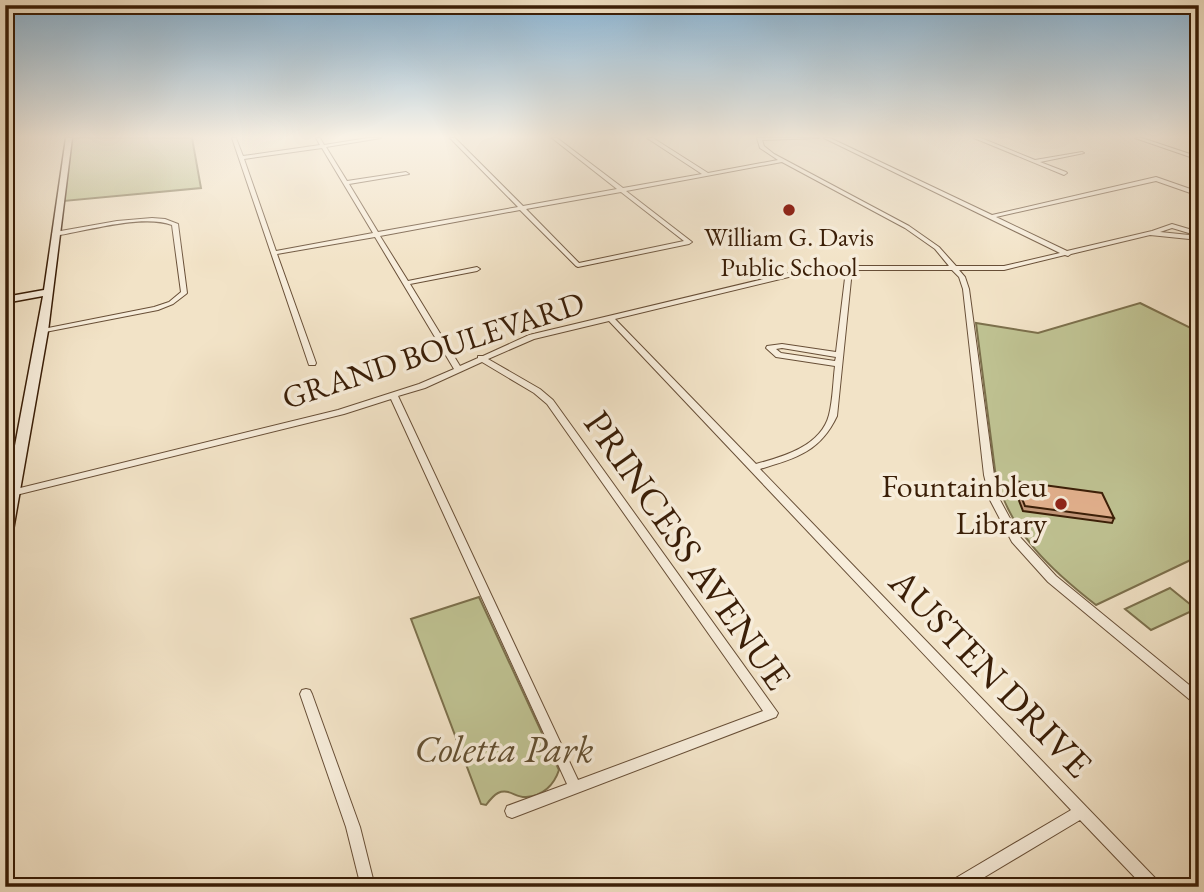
<svg xmlns="http://www.w3.org/2000/svg" width="1204" height="892" font-family="'EB Garamond',serif">
  <rect width="100%" height="100%" fill="#f2e3c7"/>
  <filter id="stains"><feTurbulence type="fractalNoise" baseFrequency=".00286" numOctaves="4"/><feColorMatrix values="0 0 0 0 .2 0 0 0 0 .09 0 0 0 0 .02 0 0 0 .5 -.17"/></filter>
  <radialGradient id="worn" r=".72"><stop offset=".6" stop-color="#630" stop-opacity="0"/><stop offset="1" stop-color="#630" stop-opacity=".3"/></radialGradient>
  <!-- green -->
  <g fill="#bfc292" stroke="#7c704c" stroke-width="2">
    <polygon points="72,138 192,138 201,188 64,201"/>
    <path d="M1140 303 1199 332V556L1096 605C1051 570 1012 534 996 478L976 323 1038 333Z"/>
    <polygon points="1170,588 1196,609 1151,630 1125,609"/>
    <path d="M479 597 559 770C554 785 543 796 526 797 516 798 509 788 498 793 494 795 489 801 486 805L481 804 411 619Z"/>
  </g>
  <g fill="none" stroke-linecap="round" stroke-linejoin="round">
    <defs>
      <g id="street">
        <path d="M232 138H236L243 156 320 145 316 138H320L324 145 368 138H381L326 147 347 181 406 172 409 174 349 184 378 232 518 207 450 138H455L523 206 617 189 552 138H557L623 188 702 174 647 138H653L708 173 778 160 760 148 757 138H819L762 140 764 146 774 154 909 226 939 247 956 266H1004L1060 253 824 138H830L992 215 1156 177 1199 192V196L1156 181 996 217 1067 251 1152 231 1172 224 1199 232V236L1172 228 1160 232 1199 236V240L1150 235 1071 254 1068 256 1065 255 1004 270H959L965 277 969 289 994 475 1000 500 1020 537 1056 576 1199 693V705L1195 704 1048 582 1012 542 990 500 984 475 963 289 959 277 952 270H852L837 416C820 452 796 458 760 469L1159 882 1161 887H1144L1080 820 968 887H947L949 882 1071 810 609 321 534 339 488 359 540 389 553 400 778 713 776 717 512 818 507 816 505 811 507 806 567 784 391 399 344 414 12 496 9 495 7 493 12 490 338 410 419 384 454 369 375 237 277 254 316 363 315 365H309ZM322 148 373 233 276 251 244 159ZM782 162 905 228 935 249 949 266H849L797 271 529 335 483 356H478V358L460 366 410 284 477 271 480 269 477 267 408 281 380 236 520 210 576 266 578 267 689 244 692 242 626 191ZM621 192 684 241 579 263 526 209ZM846 270 836 352 782 344 767 346 766 348 776 357 835 366C833 382 833 399 829 415 821 446 783 457 756 464L615 319 797 275ZM782 348 836 357 835 361 781 353 776 349ZM482 362 534 393 547 404 763 711 578 780 398 396 425 388Z"/>
        <polygon points="974,138 981,138 1035,160 1082,152 1084,153 1040,162 1066,172 1067,173 1064,175"/>
        <polygon points="1135,138 1142,138 1199,157 1199,160"/>
        <path d="M152 218 165 219 178 224 187 293 186 294 173 304 158 310 40 333 39 331 43 329 154 307 169 302 181 292 172 225C142 214 87 231 55 236L52 234 55 232 117 221Z"/>
        <polygon points="306,689 310,690 312,694 360,827 375,887 361,887 346,827 300,694 302,690"/>
      </g>
      <polygon id="secondary" points="66,138 72,138 48,331 12,536 10,540 5,541 5,499 43,296 5,303 5,297 44,290"/>
    </defs>
    <!-- street casing -->
    <use href="#street" stroke="#684f37" stroke-width="2"/>
    <!-- secondary casing -->
    <use href="#secondary" stroke="#3a1e07" stroke-width="3"/>
    <!-- street -->
    <use href="#street" fill="#f7eddb" fill-rule="evenodd"/>
    <!-- secondary -->
    <use href="#secondary" fill="#f7eddb" fill-rule="evenodd"/>
  </g>
  <!-- wall -->
  <polygon fill="#c3987a" stroke="#3a1e07" stroke-width="2" points="1015,481 1114,518 1112,523 1023,511 1013,485"/>
  <!-- building -->
  <polygon fill="#e3b18e" stroke="#3a1e07" stroke-width="2" points="1015,481 1102,493 1114,518 1025,506"/>
  <!-- sky -->
  <linearGradient id="sky" x2="0" y2="1"><stop stop-color="#8bb7d8"/><stop offset="0.52" stop-color="#f9f2e6"/><stop offset="1" stop-color="#f9f2e6" stop-opacity="0"/></linearGradient>
  <rect width="1204" height="263" fill="url(#sky)"/>
  <!-- markers -->
  <g fill="#8f2418" stroke="#f7eddb" stroke-width="2.5">
    <circle cx="789" cy="210" r="7"/>
    <circle cx="1061" cy="504" r="7"/>
  </g>
  <g text-anchor="middle" stroke-width="7" stroke-linejoin="round" paint-order="stroke">
    <!-- far-poi labels -->
    <g font-size="26" fill="#3a1e07" stroke="#f7eddb">
      <text x="789" y="246">William G. Davis<tspan x="789" dy="30">Public School</tspan></text>
    </g>
    <!-- street labels -->
    <g font-size="32" fill="#3a1e07" stroke="#f7eddb">
      <text transform="translate(433 350) rotate(-18)" y="11">GRAND BOULEVARD</text>
    </g>
    <!-- poi labels -->
    <g font-size="32" fill="#3a1e07" stroke="#f7eddb" text-anchor="end">
      <text x="1047" y="497">Fountainbleu<tspan x="1047" dy="37">Library</tspan></text>
    </g>
    <!-- near-street labels -->
    <g font-size="38" fill="#3a1e07" stroke="#f7eddb">
      <text transform="translate(688 550) rotate(55)" y="13">PRINCESS AVENUE</text>
      <text transform="translate(991 673) rotate(46)" y="13">AUSTEN DRIVE</text>
    </g>
    <!-- near-park labels -->
    <g font-size="38" font-style="italic" fill="#624f31" stroke="#f7eddb">
      <text x="504" y="762">Coletta Park</text>
    </g>
  </g>
  <!-- margin -->
  <rect width="1204" height="892" fill="none" stroke="#f2e3c7" stroke-width="28"/>
  <rect x="7" y="7" width="1190" height="878" fill="none" stroke="#3a1e07" stroke-width="3.5"/>
  <rect x="14" y="14" width="1176" height="864" fill="none" stroke="#3a1e07" stroke-width="2"/>
  <rect width="100%" height="100%" filter="url(#stains)"/>
  <rect width="100%" height="100%" fill="url(#worn)"/>
</svg>
